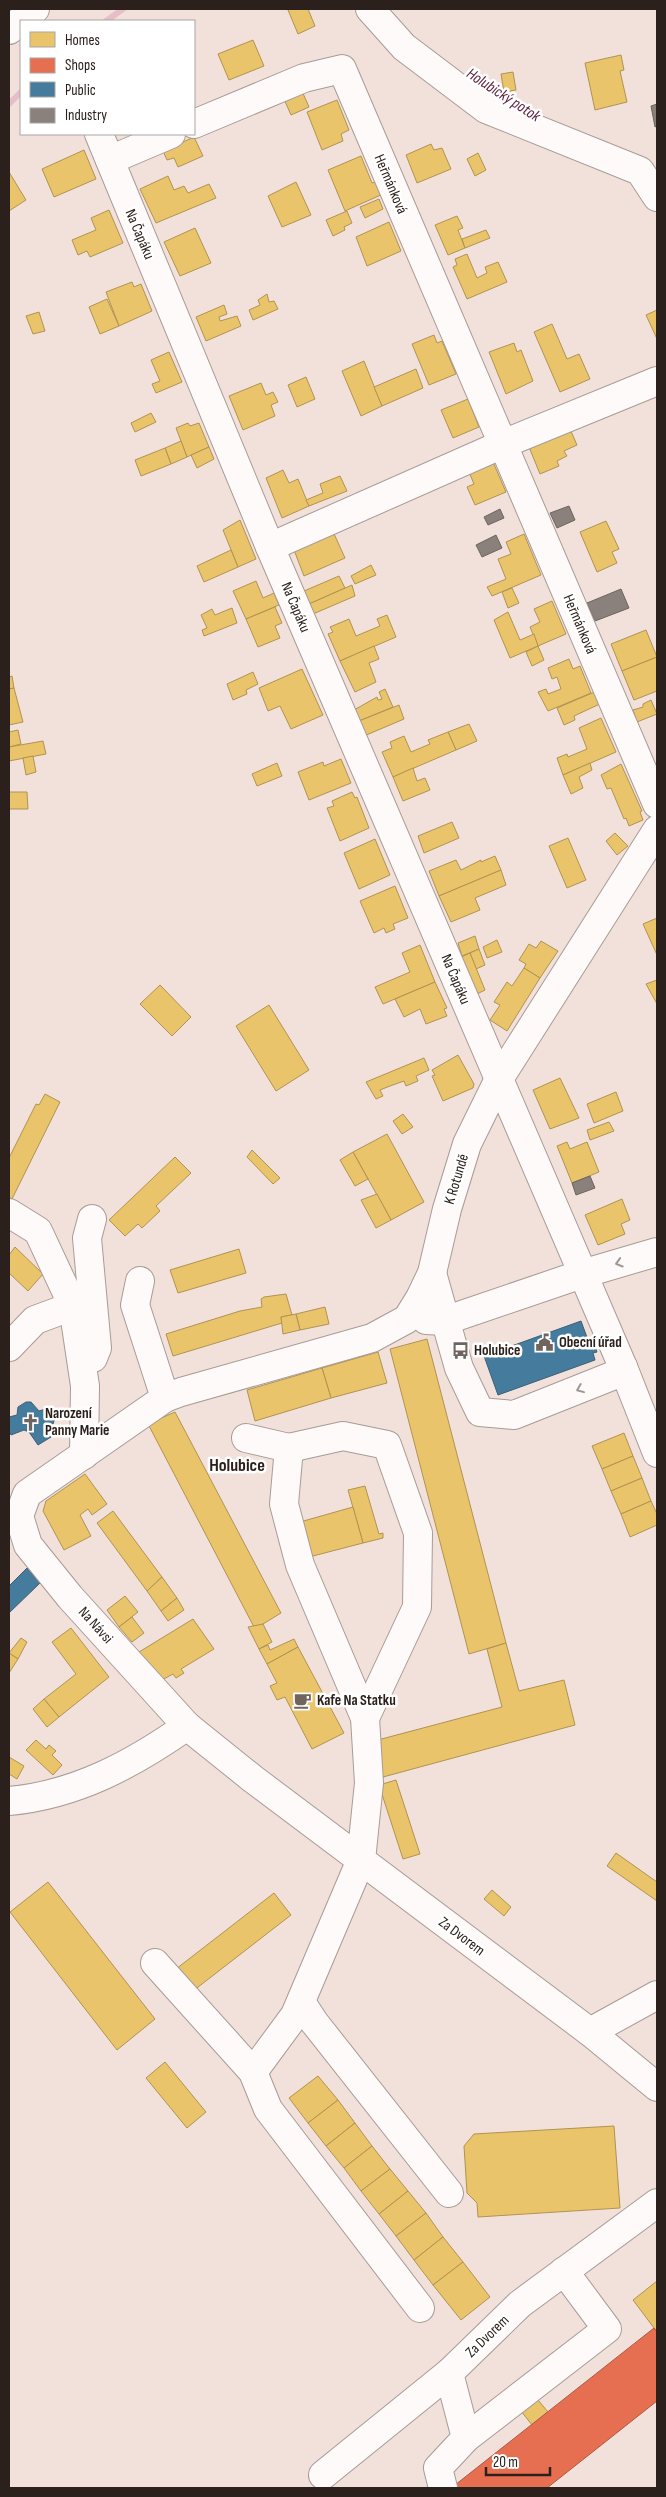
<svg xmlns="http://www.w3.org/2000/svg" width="666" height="2497" font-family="'Sofia Sans Condensed',sans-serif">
  <rect width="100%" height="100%" fill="#f2e1da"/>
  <!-- homes -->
  <g fill="#e9c46a" stroke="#b09352">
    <polygon points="291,9 308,9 315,26 298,34 288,10"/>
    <polygon points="253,40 264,66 229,80 218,54"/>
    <polygon points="621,55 624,70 620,71 627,102 595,110 585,63"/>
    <polygon points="513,72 516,90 504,92 501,74"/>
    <polygon points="302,91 309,107 291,115 284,99"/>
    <polygon points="337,100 349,130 341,134 343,141 322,150 307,112"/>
    <polygon points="194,137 203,156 178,167 174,158 167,160 163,151"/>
    <polygon points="431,144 434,150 442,148 451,169 417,183 406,155"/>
    <polygon points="84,150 96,179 54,197 42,169"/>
    <polygon points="478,153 486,170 475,176 467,159"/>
    <polygon points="361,156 372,183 378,181 383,194 345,211 328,170"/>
    <polygon points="9,172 26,200 9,211"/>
    <polygon points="168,176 174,190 184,186 188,193 209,184 216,198 156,223 140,189"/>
    <polygon points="296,182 311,215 282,227 268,196"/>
    <polygon points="379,199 383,209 365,218 360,207"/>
    <polygon points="109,210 123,243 90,257 87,251 78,255 72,240 96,230 91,218"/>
    <polygon points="347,211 352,223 344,227 345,230 333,236 326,220"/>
    <polygon points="457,216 463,228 458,230 465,248 448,255 435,225"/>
    <polygon points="389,222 401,251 367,266 356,237"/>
    <polygon points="195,228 211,263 180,276 164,242"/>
    <polygon points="486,230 490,238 465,248 462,239"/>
    <polygon points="467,254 477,278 487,273 485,267 498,262 507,282 467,299 453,267 457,265 455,259"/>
    <polygon points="132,282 134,287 141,284 152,311 119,326 106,292"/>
    <polygon points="267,294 269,302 274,301 278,309 253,320 249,310 260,305 258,300"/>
    <polygon points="107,299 119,326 100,334 89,307"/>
    <polygon points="224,305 227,314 219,317 220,321 237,316 241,326 206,341 196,317"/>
    <polygon points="657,310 657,339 646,315"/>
    <polygon points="39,312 45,331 33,334 26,316"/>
    <polygon points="552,324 567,359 579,354 590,379 560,392 534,332"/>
    <polygon points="434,335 437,343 442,341 456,374 429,385 412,344"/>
    <polygon points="514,343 517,352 521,350 533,381 506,394 489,352"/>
    <polygon points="169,352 182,382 156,393 152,384 160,381 151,360"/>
    <polygon points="364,361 382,406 361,416 342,371"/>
    <polygon points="416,369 423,388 382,406 374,387"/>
    <polygon points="306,377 315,399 297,407 288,385"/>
    <polygon points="261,383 266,395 273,392 278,402 271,405 275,416 243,430 229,396"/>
    <polygon points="468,399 479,427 453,438 441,410"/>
    <polygon points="151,413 156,422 135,432 131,423"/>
    <polygon points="188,423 190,426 199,423 209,447 187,457 176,428"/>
    <polygon points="570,429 577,445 564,451 567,456 557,461 559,466 540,474 529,447"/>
    <polygon points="181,441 187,457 171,464 165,448"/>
    <polygon points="209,447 214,459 197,468 191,455"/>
    <polygon points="165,448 171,464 141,476 135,460"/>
    <polygon points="493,462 506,492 475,505 467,487 474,484 469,472"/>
    <polygon points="283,470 289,483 298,479 309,506 282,518 266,478"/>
    <polygon points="340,476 347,491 309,506 306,500 323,493 320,484"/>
    <polygon points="240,520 256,559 238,567 223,530"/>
    <polygon points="606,521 619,549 612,552 617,563 597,572 580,532"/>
    <polygon points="330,525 345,558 304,576 294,550"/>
    <polygon points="524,534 541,575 492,596 487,587 506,579 498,559 511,554 506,542"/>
    <polygon points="231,550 238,567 204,582 197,566"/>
    <polygon points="371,565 376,575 355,584 351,576"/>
    <polygon points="339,576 345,588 309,604 304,591"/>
    <polygon points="256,581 263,598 274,593 279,605 246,619 233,591"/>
    <polygon points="352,585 355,596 313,614 309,604"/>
    <polygon points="512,588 519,603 508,608 502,592"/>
    <polygon points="552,601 566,634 538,646 530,627 540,622 534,609"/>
    <polygon points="275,607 282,623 275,626 280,638 258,647 246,619"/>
    <polygon points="232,608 237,623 204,636 202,630 207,628 201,615 212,609 215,615"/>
    <polygon points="508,612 520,640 534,634 538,646 510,658 494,620"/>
    <polygon points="387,615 396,637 340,661 328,634 333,632 330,627 349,619 356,636 380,626 377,619"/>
    <polygon points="646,630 657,657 622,671 611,644"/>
    <polygon points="374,646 379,659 369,663 376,682 355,692 340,661"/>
    <polygon points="538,646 544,660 532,666 526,652"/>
    <polygon points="657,657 657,691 634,700 622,671"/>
    <polygon points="569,659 573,669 580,666 591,693 548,711 538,692 546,689 548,694 561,689 557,677 552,679 548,668"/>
    <polygon points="302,669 323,715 291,729 280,706 268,711 259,688"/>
    <polygon points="253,672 258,684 246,690 247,694 233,700 227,684"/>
    <polygon points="12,676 14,688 9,689 9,677"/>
    <polygon points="14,688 23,722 9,725 9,689"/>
    <polygon points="385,689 393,707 359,721 354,710 377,697 378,700 382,699 379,692"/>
    <polygon points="597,691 602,703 574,716 575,720 564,725 557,708"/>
    <polygon points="651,700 657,714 637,722 633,710 643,707 643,704"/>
    <polygon points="399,705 404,719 364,736 359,721"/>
    <polygon points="601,718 616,752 563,775 557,758 567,754 568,757 587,749 579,728"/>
    <polygon points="469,724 477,741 456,750 448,732"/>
    <polygon points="18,730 21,744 9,747 9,732"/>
    <polygon points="448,732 456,750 393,777 382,752 392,748 390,742 404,736 411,752 430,744 428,740"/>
    <polygon points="43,741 46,754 9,761 9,747"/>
    <polygon points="33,756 36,772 26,775 23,758"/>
    <polygon points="341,759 351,783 309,800 298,772 323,762 324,766"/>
    <polygon points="277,763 282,776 257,786 252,774"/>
    <polygon points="590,763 592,770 579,777 583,788 571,794 563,775"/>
    <polygon points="621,764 642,811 640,812 643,820 629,826 626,818 624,819 611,788 607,789 601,775"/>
    <polygon points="413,768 417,781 425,778 430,790 403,801 393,777"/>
    <polygon points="9,792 27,792 28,809 9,809"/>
    <polygon points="352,792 355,798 357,797 369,828 340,841 327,808 334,806 332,801"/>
    <polygon points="452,822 459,838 424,853 418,836"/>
    <polygon points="615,833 628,846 617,855 606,841"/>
    <polygon points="568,838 586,880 567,888 549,846"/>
    <polygon points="375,839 390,875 359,889 344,853"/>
    <polygon points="495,856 501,870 439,896 429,871 456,860 461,870 481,860 481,862"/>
    <polygon points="501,870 506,885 475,898 480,910 451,922 439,896"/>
    <polygon points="395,886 408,918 393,924 395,929 386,933 384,928 374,933 360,901"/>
    <polygon points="657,918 657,955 643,924"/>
    <polygon points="475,936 479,949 462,956 458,943"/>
    <polygon points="497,940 502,952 487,958 483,947"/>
    <polygon points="541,941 558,951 540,978 524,968 526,964 519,960 529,944 536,948"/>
    <polygon points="420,945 435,982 383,1004 375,987 410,972 402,953"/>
    <polygon points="479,949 485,965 476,969 470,953"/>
    <polygon points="470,953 485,990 475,995 459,958"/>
    <polygon points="524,968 540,978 507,1031 490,1020 500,1005 494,1002 507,982 512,986"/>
    <polygon points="657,980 657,1004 646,984"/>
    <polygon points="435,982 447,1008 444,1009 447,1016 426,1024 420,1009 404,1017 395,999"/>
    <polygon points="160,985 191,1017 172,1036 140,1004"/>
    <polygon points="269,1005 309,1070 276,1091 236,1026"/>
    <polygon points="458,1055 474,1084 473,1088 443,1101 432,1076 435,1075 432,1070"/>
    <polygon points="424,1058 429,1070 416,1076 418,1081 406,1086 404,1081 390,1086 380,1090 383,1096 376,1099 366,1082"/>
    <polygon points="560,1078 579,1118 550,1129 533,1090"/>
    <polygon points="616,1092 623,1111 594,1123 587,1104"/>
    <polygon points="45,1094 60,1102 12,1199 9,1197 9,1158 36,1104 39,1105"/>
    <polygon points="403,1114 413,1127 402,1134 393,1121"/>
    <polygon points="609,1122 614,1131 590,1140 587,1130"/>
    <polygon points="387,1134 424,1202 391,1220 353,1152"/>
    <polygon points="567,1142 570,1149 587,1142 599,1172 572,1183 557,1146"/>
    <polygon points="252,1150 280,1178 273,1184 247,1157"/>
    <polygon points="353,1152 368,1179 355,1186 340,1160"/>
    <polygon points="175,1157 191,1173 156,1206 160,1211 142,1228 138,1224 125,1236 109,1220"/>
    <polygon points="377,1194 391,1220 376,1228 361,1200"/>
    <polygon points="622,1199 630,1220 621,1224 625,1234 598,1245 585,1215"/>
    <polygon points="15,1247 43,1274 28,1291 9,1273 9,1255"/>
    <polygon points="239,1249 246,1273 178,1293 170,1270"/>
    <polygon points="286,1294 292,1315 281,1317 282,1323 173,1356 166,1334 240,1311 262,1307 261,1299 264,1297"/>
    <polygon points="325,1307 329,1324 300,1330 296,1314"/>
    <polygon points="296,1314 300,1330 283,1334 281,1317"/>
    <polygon points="427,1339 506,1643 469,1654 390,1349"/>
    <polygon points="378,1352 387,1383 331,1398 322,1368"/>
    <polygon points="322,1368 331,1398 255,1421 247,1390"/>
    <polygon points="175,1412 281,1613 263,1624 254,1627 148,1424"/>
    <polygon points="624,1433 633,1456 602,1469 592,1446"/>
    <polygon points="633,1456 642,1478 611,1491 602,1469"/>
    <polygon points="85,1474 107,1504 92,1515 88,1509 80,1515 91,1536 64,1550 43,1511 46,1501"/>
    <polygon points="642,1478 651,1501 621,1514 611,1491"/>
    <polygon points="365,1486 379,1534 383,1533 383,1538 363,1543 348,1490"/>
    <polygon points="651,1501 657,1514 657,1525 630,1537 621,1514"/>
    <polygon points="353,1507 363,1543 309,1557 300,1522"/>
    <polygon points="113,1511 162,1577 147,1591 97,1523"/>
    <polygon points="162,1577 177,1598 161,1611 147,1591"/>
    <polygon points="125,1596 138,1612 119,1627 107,1610"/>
    <polygon points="177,1598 184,1610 168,1621 161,1611"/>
    <polygon points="132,1617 144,1633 132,1642 119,1627"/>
    <polygon points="193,1619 214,1649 181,1669 184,1673 176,1678 173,1674 162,1680 139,1652"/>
    <polygon points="263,1624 272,1642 259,1649 248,1627"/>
    <polygon points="71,1628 109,1677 59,1717 44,1699 76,1674 52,1642"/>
    <polygon points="21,1638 27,1642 18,1659 9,1653"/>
    <polygon points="294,1639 298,1647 267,1664 259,1649 268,1645 270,1650"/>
    <polygon points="506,1643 519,1691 564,1680 575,1725 383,1777 374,1741 502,1707 487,1649"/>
    <polygon points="298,1647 344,1733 312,1749 285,1697 277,1700 270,1686 277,1683 267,1664"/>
    <polygon points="9,1653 18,1659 9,1673"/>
    <polygon points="44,1699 59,1717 47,1727 33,1709"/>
    <polygon points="36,1740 46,1749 49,1745 56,1751 52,1755 62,1765 53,1775 26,1750"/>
    <polygon points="9,1757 24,1766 17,1779 9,1774"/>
    <polygon points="396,1780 420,1854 403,1859 379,1785"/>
    <polygon points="616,1853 657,1882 657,1901 607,1866"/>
    <polygon points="48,1882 155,2019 117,2050 10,1912"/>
    <polygon points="492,1890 511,1907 504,1916 484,1899"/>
    <polygon points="274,1893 291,1915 193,1991 176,1969"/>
    <polygon points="165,2062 206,2112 187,2128 146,2078"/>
    <polygon points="318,2076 338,2100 308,2123 289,2098"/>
    <polygon points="338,2100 355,2123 326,2146 308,2123"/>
    <polygon points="355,2123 372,2146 344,2168 326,2146"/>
    <polygon points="614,2126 620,2208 478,2217 477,2203 467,2193 464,2146 474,2134"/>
    <polygon points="372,2146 390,2169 361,2191 344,2168"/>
    <polygon points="390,2169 408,2191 379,2214 361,2191"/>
    <polygon points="408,2191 426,2213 396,2236 379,2214"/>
    <polygon points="426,2213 443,2237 414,2260 396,2236"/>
    <polygon points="443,2237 463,2262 433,2285 414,2260"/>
    <polygon points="463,2262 490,2297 461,2320 433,2285"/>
    <polygon points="657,2281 657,2332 633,2300"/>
    <polygon points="533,2394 548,2412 532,2425 517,2406"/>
  </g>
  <!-- shops -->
  <polygon fill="#e76f51" stroke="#af5741" points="654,2328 657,2332 657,2401 547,2488 458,2488 455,2485"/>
  <!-- public -->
  <g fill="#457b9d" stroke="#3d6076">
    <polygon points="581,1321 588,1340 592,1339 597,1352 593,1353 595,1360 498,1395 484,1356"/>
    <polygon points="26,1402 31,1402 39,1411 49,1408 56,1415 53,1424 44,1426 51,1437 38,1445 29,1432 24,1430 11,1435 9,1430 9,1417 17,1415 18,1407"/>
    <polygon points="27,1568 40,1583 9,1613 9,1586"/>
  </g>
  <!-- industry -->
  <g fill="#8a817c" stroke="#6e645f">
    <polygon points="657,104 657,126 655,127 651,106"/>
    <polygon points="569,506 575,520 557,528 550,513"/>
    <polygon points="500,509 504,518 488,525 484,517"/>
    <polygon points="496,535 502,548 482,557 476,545"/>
    <polygon points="621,589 629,608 595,621 587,603"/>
    <polygon points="590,1176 595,1188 576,1195 572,1183"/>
  </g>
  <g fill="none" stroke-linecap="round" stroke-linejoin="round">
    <!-- stream -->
    <g stroke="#e6bdc8" stroke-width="6">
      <polyline points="106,21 123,9"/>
      <polyline points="9,104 21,92"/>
    </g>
    <defs>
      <g id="minor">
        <polyline points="370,9 404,47 486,109 640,171 657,197"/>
        <polyline points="9,30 35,9"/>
        <polyline points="194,124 304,78 342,69 657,804"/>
        <polyline points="99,134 270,547 623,1367 657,1453"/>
        <polyline points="110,160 171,134"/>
        <polyline points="270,547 503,444 657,381"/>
        <polyline points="657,830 499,1079 467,1144 447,1209 432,1273 420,1298 407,1319 372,1338 181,1392 165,1398 27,1494 19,1516 28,1545 70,1597 187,1726 253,1779 590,2032 657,2087"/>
        <polyline points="9,1213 38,1231 73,1306 85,1386 84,1455"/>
        <polyline points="92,1219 87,1238 97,1348 93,1358"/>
        <polyline points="432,1273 459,1368 480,1412 514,1415 617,1374 623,1367"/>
        <polyline points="140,1281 135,1305 165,1398"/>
        <polyline points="426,1320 444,1321 582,1274 657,1252"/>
        <polyline points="9,1347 35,1320 73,1306"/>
        <polyline points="246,1438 289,1448 284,1504 300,1565 365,1718 369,1783 361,1860 295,2015 253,2072"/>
        <polyline points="289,1448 343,1436 387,1445 418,1533 417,1607 365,1718"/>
        <path d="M9 1801C76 1795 133 1764 187 1726"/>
        <polyline points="155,1963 253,2072 268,2109 420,2308"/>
        <polyline points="301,2002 314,2022 449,2193"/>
        <polyline points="590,2032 657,1995"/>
        <polyline points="466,2438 607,2329 564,2271"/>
        <polyline points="323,2475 449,2373 520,2304 657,2203"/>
        <polyline points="443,2488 438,2468 466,2438 449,2373"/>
      </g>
    </defs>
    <!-- minor casing -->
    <use href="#minor" stroke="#a89b95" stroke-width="30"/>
    <!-- minor -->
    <use href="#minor" stroke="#fdfaf9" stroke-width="28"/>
  </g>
  <!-- one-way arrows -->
  <defs><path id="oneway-chevron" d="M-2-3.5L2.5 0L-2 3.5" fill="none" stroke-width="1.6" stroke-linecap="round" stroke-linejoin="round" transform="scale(1.25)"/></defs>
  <g stroke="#9e9895">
    <use href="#oneway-chevron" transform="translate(619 1263) rotate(163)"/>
    <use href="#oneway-chevron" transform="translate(580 1389) rotate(158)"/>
  </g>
  <!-- icons -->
  <defs>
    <symbol id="civic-bare" viewBox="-9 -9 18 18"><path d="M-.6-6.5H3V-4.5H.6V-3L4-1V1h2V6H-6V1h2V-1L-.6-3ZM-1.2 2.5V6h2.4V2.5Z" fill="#71645e" stroke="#fff" stroke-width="2.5" paint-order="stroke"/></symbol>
    <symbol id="bus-bare" viewBox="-9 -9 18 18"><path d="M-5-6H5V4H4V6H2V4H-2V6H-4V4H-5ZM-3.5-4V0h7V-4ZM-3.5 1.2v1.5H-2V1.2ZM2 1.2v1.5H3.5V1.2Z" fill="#71645e" stroke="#fff" stroke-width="2.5" paint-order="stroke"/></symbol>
    <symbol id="church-bare" viewBox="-9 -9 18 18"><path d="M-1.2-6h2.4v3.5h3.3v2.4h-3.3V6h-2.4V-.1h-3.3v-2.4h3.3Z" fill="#71645e" stroke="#fff" stroke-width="2.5" paint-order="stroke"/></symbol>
    <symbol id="cafe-bare" viewBox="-9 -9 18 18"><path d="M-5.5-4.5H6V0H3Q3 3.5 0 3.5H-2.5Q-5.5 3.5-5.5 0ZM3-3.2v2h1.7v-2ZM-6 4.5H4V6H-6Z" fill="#71645e" stroke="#fff" stroke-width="2.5" paint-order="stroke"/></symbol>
  </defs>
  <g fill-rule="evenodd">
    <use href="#civic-bare" x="532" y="1330" width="25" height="25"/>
    <use href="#bus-bare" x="448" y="1338" width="25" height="25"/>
    <use href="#church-bare" x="18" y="1410" width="25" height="25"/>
    <use href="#cafe-bare" x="290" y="1688" width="25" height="25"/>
  </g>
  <g text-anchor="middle" stroke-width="5" stroke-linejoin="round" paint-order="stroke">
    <!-- street labels -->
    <g font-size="15" fill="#2b201b" stroke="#fff">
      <text transform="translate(391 184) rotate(67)" y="5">Heřmánková</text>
      <text transform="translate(140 234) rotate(67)" y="5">Na Čapáku</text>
      <text transform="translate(296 607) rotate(67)" y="5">Na Čapáku</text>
      <text transform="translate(580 624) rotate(67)" y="5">Heřmánková</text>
      <text transform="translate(456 979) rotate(67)" y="5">Na Čapáku</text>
      <text transform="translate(456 1179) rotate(-73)" y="5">K Rotundě</text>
      <text transform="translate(96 1625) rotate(48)" y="5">Na Návsi</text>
      <text transform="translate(462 1936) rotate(37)" y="5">Za Dvorem</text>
      <text transform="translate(487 2336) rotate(-44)" y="5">Za Dvorem</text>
    </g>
    <!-- poi labels -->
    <g font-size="15" font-weight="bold" fill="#2b201b" stroke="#fff" text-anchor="start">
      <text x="559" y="1347">Obecní úřad</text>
      <text x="474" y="1355">Holubice</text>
      <text x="45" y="1418">Narození<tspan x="45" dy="17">Panny Marie</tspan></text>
      <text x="317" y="1705">Kafe Na Statku</text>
    </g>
    <!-- water labels -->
    <g font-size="16" font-style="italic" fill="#5a1e3a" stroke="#fff">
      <text transform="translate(504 94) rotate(33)" y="6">Holubický potok</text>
    </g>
    <!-- quarter labels -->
    <g font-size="18" font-weight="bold" fill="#2b201b" stroke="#fff">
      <text x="237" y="1471">Holubice</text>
    </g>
  </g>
  <!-- border -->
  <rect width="666" height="2497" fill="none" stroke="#2b201b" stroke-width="20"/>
  <!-- legend -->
  <rect x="20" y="20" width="175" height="115" fill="#ffffff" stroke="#aaa6a4"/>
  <rect x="30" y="32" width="25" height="15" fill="#e9c46a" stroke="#aaa6a4"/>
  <text x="65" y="45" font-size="15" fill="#2b201b">Homes</text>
  <rect x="30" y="58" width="25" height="15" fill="#e76f51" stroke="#aaa6a4"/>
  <text x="65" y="70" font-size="15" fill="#2b201b">Shops</text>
  <rect x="30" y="82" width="25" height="15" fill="#457b9d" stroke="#aaa6a4"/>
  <text x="65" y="95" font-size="15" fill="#2b201b">Public</text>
  <rect x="30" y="108" width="25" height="15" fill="#8a817c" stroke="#aaa6a4"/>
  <text x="65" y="120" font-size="15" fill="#2b201b">Industry</text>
  <!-- scale -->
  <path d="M486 2467v8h64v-8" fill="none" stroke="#2b201b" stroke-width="2.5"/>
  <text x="493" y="2467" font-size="15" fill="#2b201b" stroke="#ffffff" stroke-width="4" paint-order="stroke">20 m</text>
</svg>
